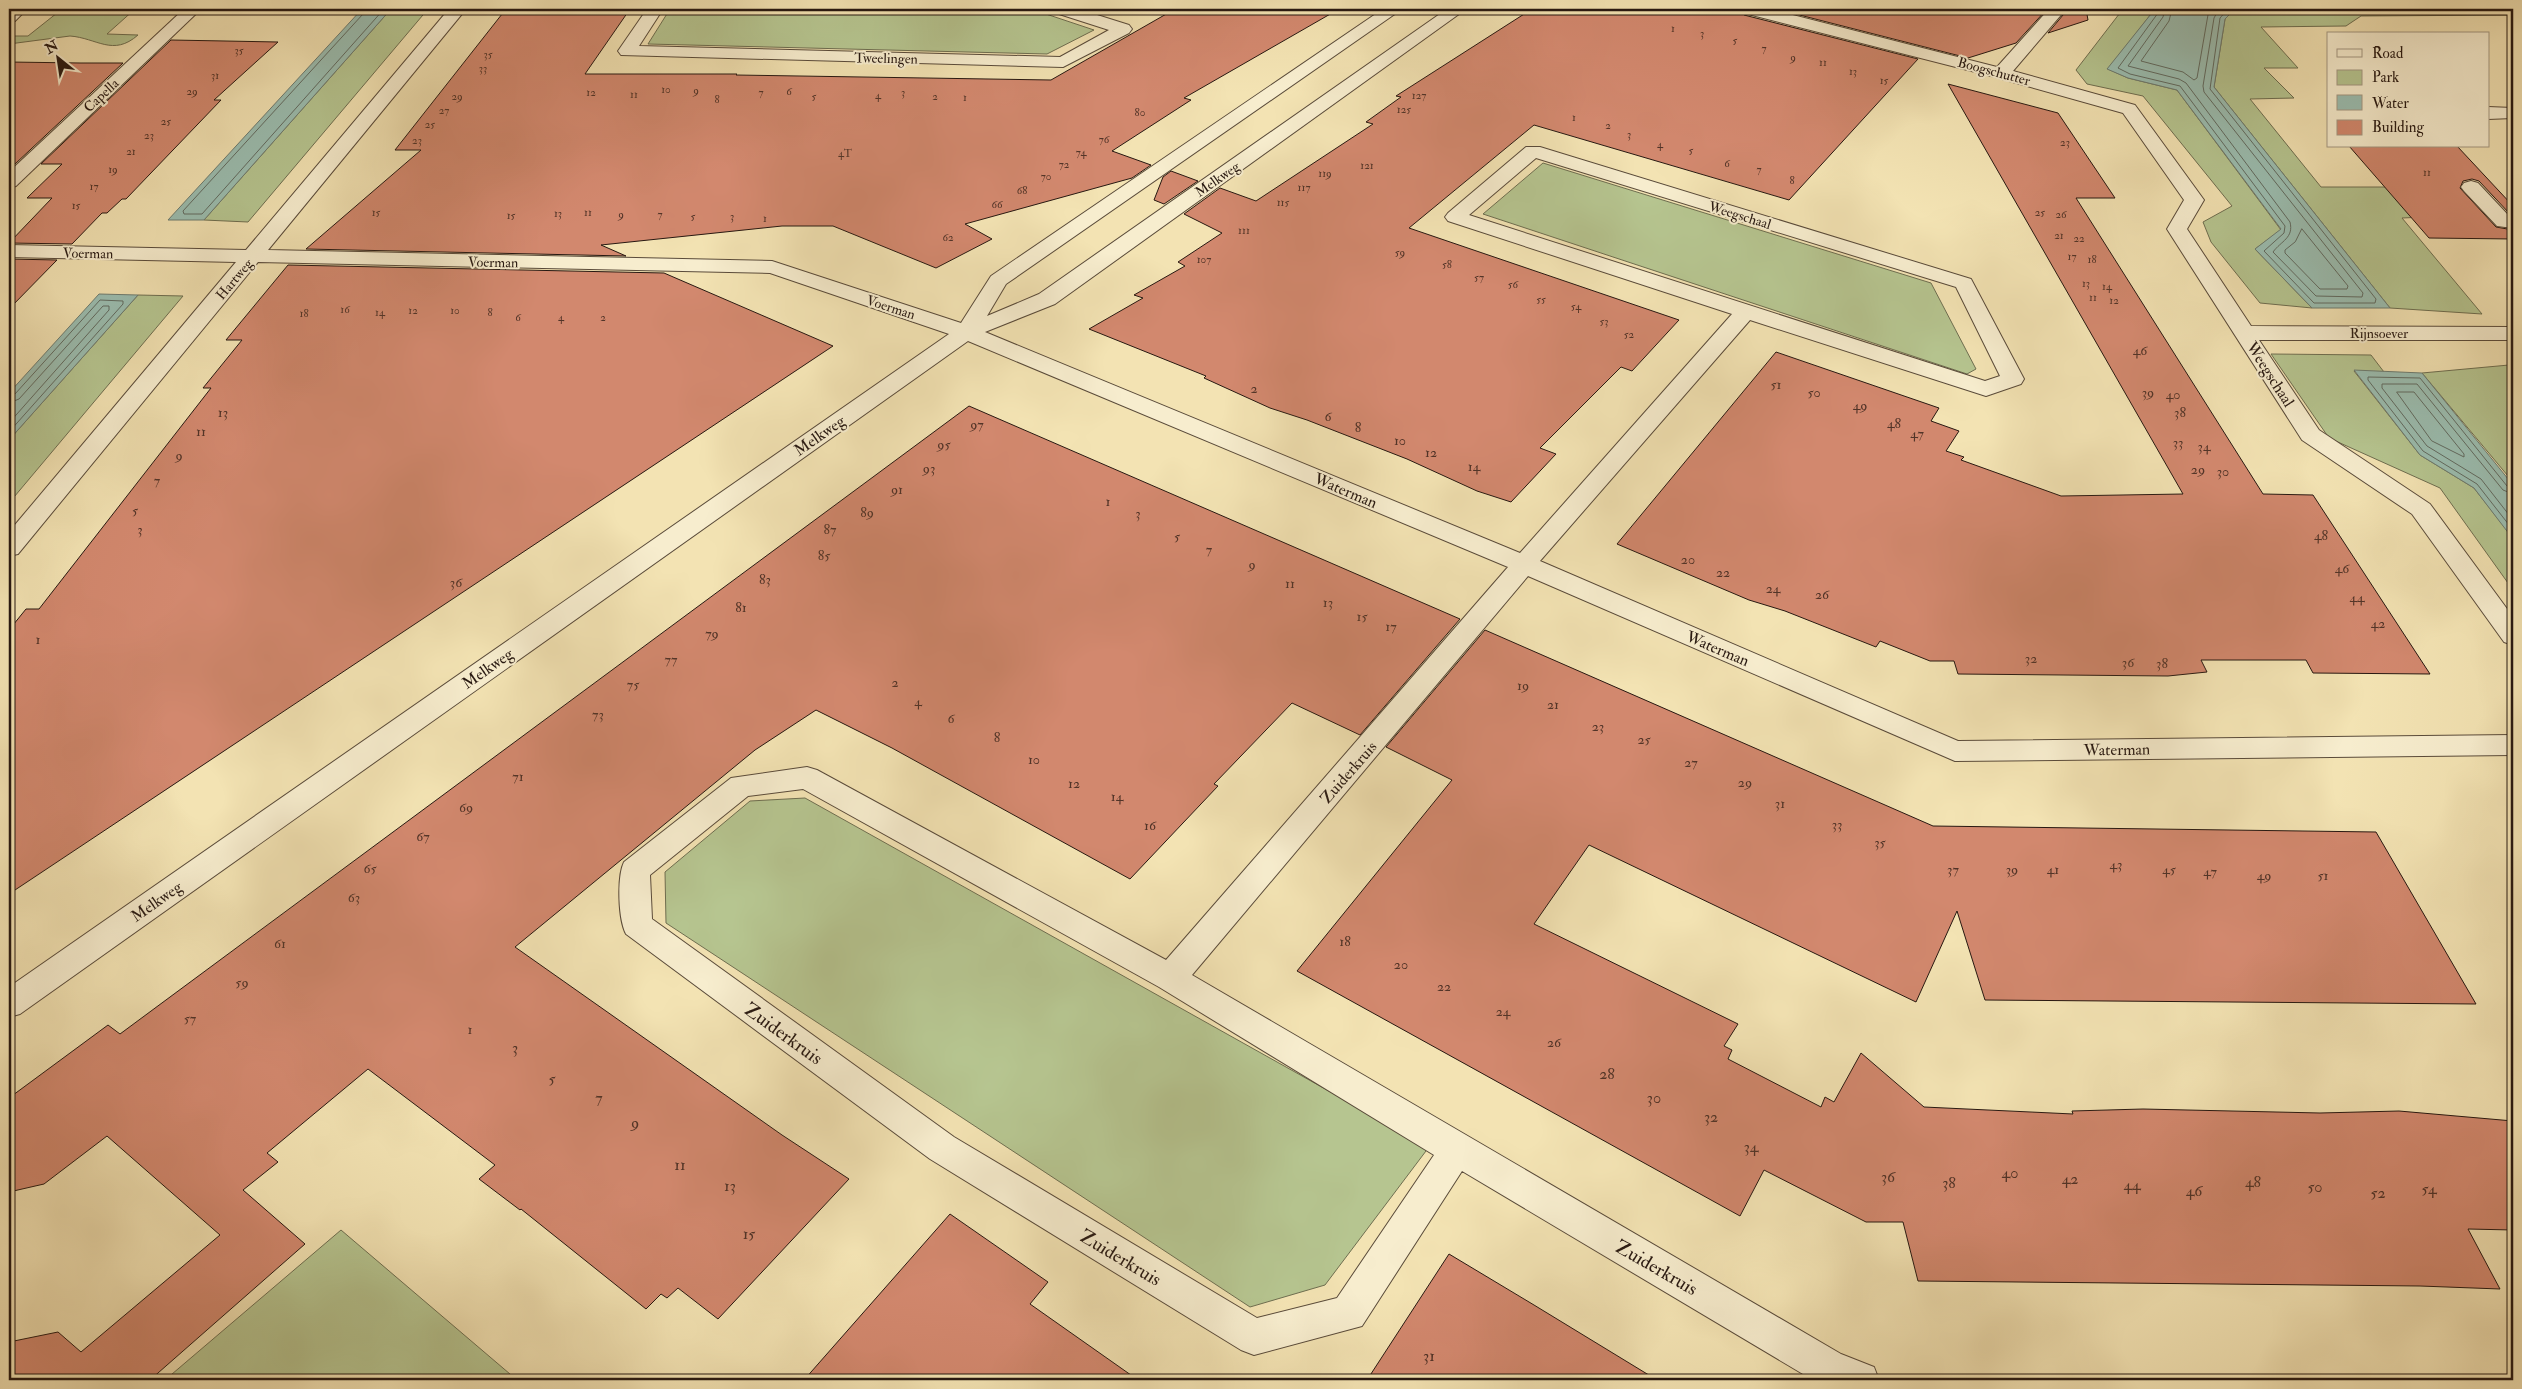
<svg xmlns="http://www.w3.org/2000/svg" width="2522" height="1389" font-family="'IM FELL Double Pica',serif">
  <rect width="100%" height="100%" fill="#f3e3b3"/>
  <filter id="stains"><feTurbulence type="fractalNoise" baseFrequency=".004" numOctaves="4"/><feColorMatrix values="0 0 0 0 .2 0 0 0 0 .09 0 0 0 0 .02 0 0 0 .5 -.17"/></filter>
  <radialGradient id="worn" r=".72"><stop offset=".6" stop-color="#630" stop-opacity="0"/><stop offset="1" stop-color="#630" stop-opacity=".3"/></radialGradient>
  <!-- green -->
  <g fill="#b6c590" stroke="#6e6e50">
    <path d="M62 9H135L107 34 138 35C113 57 97 38 70 36L9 44V36H28Z"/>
    <polygon points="391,9 428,9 248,222 204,220"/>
    <polygon points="670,9 1031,9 1094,30 1047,54 648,44"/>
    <polygon points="2123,9 2155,9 2108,69 2128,78 2177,90 2281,230 2255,249 2312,308 2260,303 2211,242 2203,222 2232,206 2143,96 2087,84 2076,70"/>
    <polygon points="2235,9 2513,9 2513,15 2361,16 2346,26 2261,27 2298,68 2264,68 2294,98 2250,99 2321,187 2447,187 2472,215 2402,218 2482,314 2390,308 2214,87 2225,19"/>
    <polygon points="1543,163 1931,283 1976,369 1967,374 1483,214"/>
    <polygon points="138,295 183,296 9,503 9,440"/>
    <polygon points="2271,354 2371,355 2384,372 2354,371 2420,455 2474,488 2513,538 2513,590 2440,488 2329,438"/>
    <polygon points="2509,365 2513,370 2513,482 2422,373"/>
    <polygon points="805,798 1429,1147 1325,1285 1250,1307 666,923 665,872 750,801"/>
    <polygon points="341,1230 517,1380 165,1380"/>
  </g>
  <!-- water -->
  <g fill="#9bbeb1" stroke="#6d7c71">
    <polygon points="362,9 391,9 204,220 168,220"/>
    <polygon points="2155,9 2235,9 2225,19 2214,87 2390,308 2312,308 2255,249 2281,229 2177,90 2128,78 2107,69"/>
    <polygon points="99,294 138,295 9,440 9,393"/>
    <polygon points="2354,370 2422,373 2513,485 2513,539 2474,488 2420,455"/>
  </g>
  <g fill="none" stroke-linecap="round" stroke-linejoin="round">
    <!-- shore -->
    <g stroke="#616b61" stroke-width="1">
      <polyline points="365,9 363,14 183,211 184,214 202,214 384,9"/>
      <polyline points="2158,9 2158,13 2118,68 2130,74 2180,86 2285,226 2284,233 2264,251 2314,303 2375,303 2376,299 2210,89 2220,18 2228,9"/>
      <path d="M2165 9 2163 17 2128 66 2179 79 2186 83 2290 222C2294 238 2281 241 2273 252L2316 296 2362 297 2363 293 2204 92 2203 86 2214 18 2219 9"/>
      <polyline points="2172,9 2169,21 2141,61 2183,72 2194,80 2197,78 2209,9"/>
      <polygon points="2302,229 2348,286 2347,289 2320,289 2285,253 2285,250 2295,242"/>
      <polygon points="2397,392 2414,392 2464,454 2464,457 2432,441"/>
      <polyline points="9,396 15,394 100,300 123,301 123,304 9,432"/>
      <polyline points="9,403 19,399 103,306 109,306 109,310 9,423"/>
      <polyline points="2513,488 2507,486 2420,378 2368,377 2368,380 2423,451 2477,484 2513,530"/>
      <polyline points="2513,494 2503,490 2417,384 2382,384 2382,388 2427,446 2481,479 2513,520"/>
    </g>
  </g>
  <!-- building -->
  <g fill="#d2886e" stroke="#271811">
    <polygon points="506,9 630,9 585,74 737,74 736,75 1051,80 1175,9 1339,9 1184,98 1191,100 1112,151 1151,165 1132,178 965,224 992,239 936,268 833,226 782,226 601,245 626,256 306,249 421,150 395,150"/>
    <polygon points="1532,9 1740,9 1744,15 1918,59 1789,200 1534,125 1409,228 1679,320 1632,371 1621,367 1540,448 1556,454 1511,502 1477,491 1407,459 1307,420 1270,408 1204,378 1206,376 1089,329 1143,298 1134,295 1185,266 1178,262 1222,233 1184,214 1220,188 1256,201 1373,124 1366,122 1401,97 1396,96"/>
    <polygon points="1776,9 2047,9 2016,43 1968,58"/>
    <polygon points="2068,9 2086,9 2088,20 2048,33"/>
    <polygon points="171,40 278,42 214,100 221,100 126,199 122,199 107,213 102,213 72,244 9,243 52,198 27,198 62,164 41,164"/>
    <polygon points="9,62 80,63 123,63 15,164 9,164"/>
    <polygon points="1948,84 2058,113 2115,198 2076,198 2263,494 2313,495 2430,674 2313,673 2306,660 2201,660 2207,672 2168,676 1958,674 1954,661 1930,661 1880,641 1876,647 1785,611 1749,600 1617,544 1776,352 1939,408 1931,421 1959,431 1946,451 1964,457 1961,460 2061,496 2183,494"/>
    <polygon points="2349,146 2457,146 2513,206 2513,214 2510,214 2479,181 2472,179 2463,181 2460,188 2496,227 2513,230 2513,239 2429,238"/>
    <polygon points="1171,171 1198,181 1164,204 1154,200 1163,177"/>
    <polygon points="9,259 57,260 9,309"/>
    <polygon points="288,265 664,273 833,346 9,894 9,630 26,609 39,609 211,388 203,388 242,340 226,340"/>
    <polygon points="969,406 1460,619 1360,735 1292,703 1214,784 1218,786 1130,879 892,748 816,710 755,750 515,947 782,1135 849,1179 718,1319 678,1288 667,1298 661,1294 646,1309 521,1209 520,1210 479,1179 495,1165 368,1069 267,1153 278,1162 243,1190 305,1244 150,1380 9,1380 9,1342 58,1332 81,1352 220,1235 107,1136 44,1184 9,1192 9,1098 108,1025 120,1034"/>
    <polygon points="1485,630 1933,826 2376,832 2476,1004 1985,1000 1957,911 1916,1002 1589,845 1534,924 1738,1024 1724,1046 1732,1050 1728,1059 1821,1107 1825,1097 1834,1102 1861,1053 1924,1107 2073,1114 2072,1111 2143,1109 2320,1113 2399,1111 2513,1121 2513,1230 2468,1229 2500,1289 2420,1286 1918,1281 1903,1222 1866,1222 1764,1170 1740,1216 1297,971 1452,780 1386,747"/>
    <polygon points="950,1214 1048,1282 1030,1304 1138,1380 804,1380"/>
    <polygon points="1449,1254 1534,1305 1657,1380 1367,1380"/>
  </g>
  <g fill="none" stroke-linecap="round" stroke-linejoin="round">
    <defs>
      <g id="street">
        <polygon points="9,9 27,9 15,21 9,22"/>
        <polygon points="184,9 201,9 16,186 9,188 9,172"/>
        <path d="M449 9H466L268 250 772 261 961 323 991 276 1383 9H1402L1006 284 987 316 1039 294 1447 9H1466L1055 304 985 332 1520 553 1732 314 1448 221 1445 217 1448 213 1526 147H1540L1971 279 2024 379 2021 384 1986 396 1750 320 1540 561 1958 741 2513 735V755L1955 761 1528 576 1192 975 1841 1354 1874 1367 1879 1380H1813L1462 1171 1362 1326 1254 1355 1241 1350 930 1159 626 934C618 919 617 876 624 862L731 778 807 767 817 770 1166 960 1508 567 968 341 20 1014 9 1017V987L949 334 770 273 258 262 18 554 9 556V532L236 262 9 257V245L246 250ZM1536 158 1956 287 2000 376 1985 381 1469 215ZM803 789 1159 987 1434 1155 1337 1298 1257 1318 954 1137 652 919 650 875 748 796Z"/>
        <polygon points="647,9 663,9 639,46 1060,57 1109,30 1056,13 1054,9 1078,9 1129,25 1132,29 1129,33 1063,67 621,55 618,51"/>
        <polygon points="1742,9 1769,9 1997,67 2049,9 2066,9 2013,71 2135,105 2204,200 2187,229 2251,326 2513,327 2513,340 2259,340 2319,430 2430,504 2513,617 2513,645 2504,642 2412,514 2302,440 2167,229 2184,200 2123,113 1995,77 1744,13"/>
        <polygon points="2488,107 2513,108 2513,118 2488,119"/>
        <polygon points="2471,181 2478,183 2509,216 2513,216 2513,228 2497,226 2464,191 2461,187 2464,183"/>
      </g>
    </defs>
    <!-- street casing -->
    <use href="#street" stroke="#5a4b3a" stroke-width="2"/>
    <!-- street -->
    <use href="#street" fill="#f7edce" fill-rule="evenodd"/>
  </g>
  <g text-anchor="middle" stroke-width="4" stroke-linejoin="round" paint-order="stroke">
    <!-- far-number labels -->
    <g font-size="11" fill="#523428">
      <text x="1673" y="32">1</text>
      <text x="1702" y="37">3</text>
      <text x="1735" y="44">5</text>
      <text x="1764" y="52">7</text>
      <text x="239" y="54">35</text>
      <text x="488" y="58">35</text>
      <text x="1793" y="61">9</text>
      <text x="1823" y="66">11</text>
      <text x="483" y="72">33</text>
      <text x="1853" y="75">13</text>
      <text x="215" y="79">31</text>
      <text x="1884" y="84">15</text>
      <text x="666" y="93">10</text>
      <text x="696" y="94">9</text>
      <text x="192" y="95">29</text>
      <text x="789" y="95">6</text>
      <text x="591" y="96">12</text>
      <text x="761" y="96">7</text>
      <text x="903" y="96">3</text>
      <text x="634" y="98">11</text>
      <text x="878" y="99">4</text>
      <text x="1419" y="99">127</text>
      <text x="457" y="100">29</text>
      <text x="814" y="100">5</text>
      <text x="935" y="100">2</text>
      <text x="965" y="101">1</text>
      <text x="717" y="103">8</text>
      <text x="1404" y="113">125</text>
      <text x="444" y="114">27</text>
      <text x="1140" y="116">80</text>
      <text x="1574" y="121">1</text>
      <text x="166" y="125">25</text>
      <text x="430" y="128">25</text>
      <text x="1608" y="129">2</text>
      <text x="1629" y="138">3</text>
      <text x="149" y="139">23</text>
      <text x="1104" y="143">76</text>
      <text x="417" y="144">23</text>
      <text x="2065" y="146">23</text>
      <text x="1660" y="148">4</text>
      <text x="1691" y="154">5</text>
      <text x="131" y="155">21</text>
      <text x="1081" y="156">74</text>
      <text x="845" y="157">4T</text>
      <text x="1727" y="167">6</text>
      <text x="1064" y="168">72</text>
      <text x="1367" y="169">121</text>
      <text x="113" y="173">19</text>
      <text x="1759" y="173">7</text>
      <text x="2427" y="176">11</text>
      <text x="1325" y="177">119</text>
      <text x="1046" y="180">70</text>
      <text x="1792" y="184">8</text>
      <text x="94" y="190">17</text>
      <text x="1304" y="191">117</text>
      <text x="1022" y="194">68</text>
      <text x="1283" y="206">115</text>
      <text x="997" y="208">66</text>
      <text x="76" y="209">15</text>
      <text x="376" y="216">15</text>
      <text x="588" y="216">11</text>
      <text x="2040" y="216">25</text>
      <text x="558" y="217">13</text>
      <text x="621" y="218">9</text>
      <text x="660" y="218">7</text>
      <text x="2061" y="218">26</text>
      <text x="511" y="219">15</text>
      <text x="693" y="220">5</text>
      <text x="732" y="220">3</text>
      <text x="765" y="222">1</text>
      <text x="1244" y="234">111</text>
      <text x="2059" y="239">21</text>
      <text x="948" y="241">62</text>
      <text x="2079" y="242">22</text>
      <text x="1400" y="256">59</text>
      <text x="2072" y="260">17</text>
      <text x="1204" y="263">107</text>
      <text x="2092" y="263">18</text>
      <text x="1447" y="268">58</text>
      <text x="1479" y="281">57</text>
      <text x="2086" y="287">13</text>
      <text x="1513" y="288">56</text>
      <text x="2107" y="290">14</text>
      <text x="2093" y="301">11</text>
      <text x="1541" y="303">55</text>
      <text x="2114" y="304">12</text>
      <text x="1576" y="310">54</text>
      <text x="345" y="313">16</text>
      <text x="413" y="314">12</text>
      <text x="455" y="314">10</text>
      <text x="380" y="316">14</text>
      <text x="490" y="316">8</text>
      <text x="304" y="317">18</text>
      <text x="518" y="321">6</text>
      <text x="561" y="321">4</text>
      <text x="603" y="321">2</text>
      <text x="1604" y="325">53</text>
      <text x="1629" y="338">52</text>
    </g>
    <!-- far-street labels -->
    <g font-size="14" fill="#271811" stroke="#f7edce">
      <text transform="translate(886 58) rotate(1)" y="5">Tweelingen</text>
      <text transform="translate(1994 71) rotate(15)" y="5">Boogschutter</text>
      <text transform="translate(101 95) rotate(-43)" y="5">Capella</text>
      <text transform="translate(1217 179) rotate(-35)" y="5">Melkweg</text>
      <text transform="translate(1740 215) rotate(17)" y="5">Weegschaal</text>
      <text transform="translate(88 253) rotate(1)" y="5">Voerman</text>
      <text transform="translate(493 262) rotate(1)" y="5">Voerman</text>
      <text transform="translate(234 279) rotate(-50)" y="5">Hartweg</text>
      <text transform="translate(891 307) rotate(18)" y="5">Voerman</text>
      <text x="2379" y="338">Rijnsoever</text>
    </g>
    <!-- number labels -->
    <g font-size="14" fill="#523428">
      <text x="2140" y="355">46</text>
      <text x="1776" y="389">51</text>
      <text x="1254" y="393">2</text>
      <text x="1814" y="397">50</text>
      <text x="2148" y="397">39</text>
      <text x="2173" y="399">40</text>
      <text x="1860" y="410">49</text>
      <text x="223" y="417">13</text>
      <text x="2180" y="417">38</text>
      <text x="1328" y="421">6</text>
      <text x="1894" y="428">48</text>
      <text x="977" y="429">97</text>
      <text x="1358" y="432">8</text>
      <text x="201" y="436">11</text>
      <text x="1917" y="438">47</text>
      <text x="1400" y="445">10</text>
      <text x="2178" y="447">33</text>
      <text x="944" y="449">95</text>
      <text x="2204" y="451">34</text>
      <text x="1431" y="457">12</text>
      <text x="179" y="460">9</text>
      <text x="1474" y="471">14</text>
      <text x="929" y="473">93</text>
      <text x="2198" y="474">29</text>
      <text x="2223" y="476">30</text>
      <text x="157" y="485">7</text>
      <text x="897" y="494">91</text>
      <text x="1108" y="506">1</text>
      <text x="135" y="515">5</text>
      <text x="867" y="517">89</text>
      <text x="1138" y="518">3</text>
      <text x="140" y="534">3</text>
      <text x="830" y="534">87</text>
      <text x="2321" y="540">48</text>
      <text x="1177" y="541">5</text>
      <text x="1209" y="554">7</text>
      <text x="824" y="560">85</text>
      <text x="1688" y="564">20</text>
      <text x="1252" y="569">9</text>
      <text x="2342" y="573">46</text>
      <text x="1723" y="577">22</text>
      <text x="765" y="584">83</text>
      <text x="456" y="587">36</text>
      <text x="1290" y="588">11</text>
      <text x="1773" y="593">24</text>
      <text x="1822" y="599">26</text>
      <text x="2357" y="602">44</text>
      <text x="1328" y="607">13</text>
      <text x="741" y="612">81</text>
      <text x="1362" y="621">15</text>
      <text x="2378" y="628">42</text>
      <text x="1391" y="631">17</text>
      <text x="712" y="638">79</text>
      <text x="38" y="644">1</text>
      <text x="2031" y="663">32</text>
      <text x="671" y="664">77</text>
      <text x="2128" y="667">36</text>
      <text x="2162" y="668">38</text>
      <text x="895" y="687">2</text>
      <text x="633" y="689">75</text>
      <text x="1523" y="690">19</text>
      <text x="918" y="706">4</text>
      <text x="1553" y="709">21</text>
      <text x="598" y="719">73</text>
      <text x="951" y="723">6</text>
      <text x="1598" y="731">23</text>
      <text x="997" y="742">8</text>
      <text x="1644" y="744">25</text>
      <text x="1034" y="764">10</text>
      <text x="1691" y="767">27</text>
      <text x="518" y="781">71</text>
      <text x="1745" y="787">29</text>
      <text x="1074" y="788">12</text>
      <text x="1117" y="801">14</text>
      <text x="1780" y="808">31</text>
      <text x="466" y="812">69</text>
      <text x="1837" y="829">33</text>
      <text x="1150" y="830">16</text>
      <text x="423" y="841">67</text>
      <text x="1880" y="847">35</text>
      <text x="2116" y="869">43</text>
      <text x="370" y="873">65</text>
      <text x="1953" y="874">37</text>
      <text x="2012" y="874">39</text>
      <text x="2053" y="874">41</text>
      <text x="2169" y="874">45</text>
      <text x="2210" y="876">47</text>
      <text x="2264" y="880">49</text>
      <text x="2323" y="880">51</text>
      <text x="354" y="902">63</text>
      <text x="1345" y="946">18</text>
      <text x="280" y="948">61</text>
      <text x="1401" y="969">20</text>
      <text x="242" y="987">59</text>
      <text x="1444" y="991">22</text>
      <text x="1503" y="1016">24</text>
      <text x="190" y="1023">57</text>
      <text x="470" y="1034">1</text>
      <text x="1554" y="1047">26</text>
    </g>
    <!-- street labels -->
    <g font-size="16" fill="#271811" stroke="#f7edce">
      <text transform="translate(2271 374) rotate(57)" y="6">Weegschaal</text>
      <text transform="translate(819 435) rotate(-35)" y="6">Melkweg</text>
      <text transform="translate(1346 490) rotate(23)" y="6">Waterman</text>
      <text transform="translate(1718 648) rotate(23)" y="6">Waterman</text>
      <text transform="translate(487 668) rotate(-35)" y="6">Melkweg</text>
      <text transform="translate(2117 749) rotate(-1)" y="6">Waterman</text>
      <text transform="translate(1348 772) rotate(-49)" y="6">Zuiderkruis</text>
      <text transform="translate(156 901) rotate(-35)" y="6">Melkweg</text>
    </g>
    <!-- near-number labels -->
    <g font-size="16" fill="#523428">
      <text x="515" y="1053">3</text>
      <text x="1607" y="1079">28</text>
      <text x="552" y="1084">5</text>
      <text x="599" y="1103">7</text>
      <text x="1654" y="1103">30</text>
      <text x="1711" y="1122">32</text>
      <text x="635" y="1128">9</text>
      <text x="1751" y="1152">34</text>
      <text x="680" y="1170">11</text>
      <text x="2010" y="1178">40</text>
      <text x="1888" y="1182">36</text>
      <text x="2070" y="1184">42</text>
      <text x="2253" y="1187">48</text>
      <text x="1949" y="1188">38</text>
      <text x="2132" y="1190">44</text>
      <text x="730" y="1191">13</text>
      <text x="2315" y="1192">50</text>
      <text x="2429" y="1194">54</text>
      <text x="2194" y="1196">46</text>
      <text x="2378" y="1198">52</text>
      <text x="749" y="1239">15</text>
      <text x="1429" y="1361">31</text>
    </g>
    <!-- near-street labels -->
    <g font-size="19" fill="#271811" stroke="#f7edce">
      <text transform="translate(784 1033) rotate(36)" y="7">Zuiderkruis</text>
      <text transform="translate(1121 1257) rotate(31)" y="7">Zuiderkruis</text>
      <text transform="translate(1657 1267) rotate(30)" y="7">Zuiderkruis</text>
    </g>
  </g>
  <!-- margin -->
  <rect width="2522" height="1389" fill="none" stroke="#f3e3b3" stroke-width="30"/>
  <rect x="10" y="10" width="2502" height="1369" fill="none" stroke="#271811" stroke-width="2.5"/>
  <rect x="15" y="15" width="2492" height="1359" fill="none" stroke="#271811"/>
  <!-- legend -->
  <rect x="2327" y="32" width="162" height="115" fill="#f7edce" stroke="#a49882"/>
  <rect x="2337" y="49" width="25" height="8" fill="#f7edce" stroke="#a49882"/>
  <text x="2372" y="58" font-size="15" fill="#271811">Road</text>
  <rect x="2337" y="70" width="25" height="15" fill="#b6c590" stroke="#a49882"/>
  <text x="2372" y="82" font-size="15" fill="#271811">Park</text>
  <rect x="2337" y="95" width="25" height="15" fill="#9bbeb1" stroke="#a49882"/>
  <text x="2372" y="108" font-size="15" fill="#271811">Water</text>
  <rect x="2337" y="120" width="25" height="15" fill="#d2886e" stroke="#a49882"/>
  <text x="2372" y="132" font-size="15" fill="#271811">Building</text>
  <!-- north arrow -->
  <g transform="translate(58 58) rotate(330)" stroke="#f7edce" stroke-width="4" paint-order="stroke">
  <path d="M0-4L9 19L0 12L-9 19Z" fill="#271811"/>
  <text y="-8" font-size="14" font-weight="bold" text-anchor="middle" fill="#271811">N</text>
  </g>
  <rect width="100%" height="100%" filter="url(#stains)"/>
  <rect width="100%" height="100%" fill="url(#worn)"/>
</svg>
